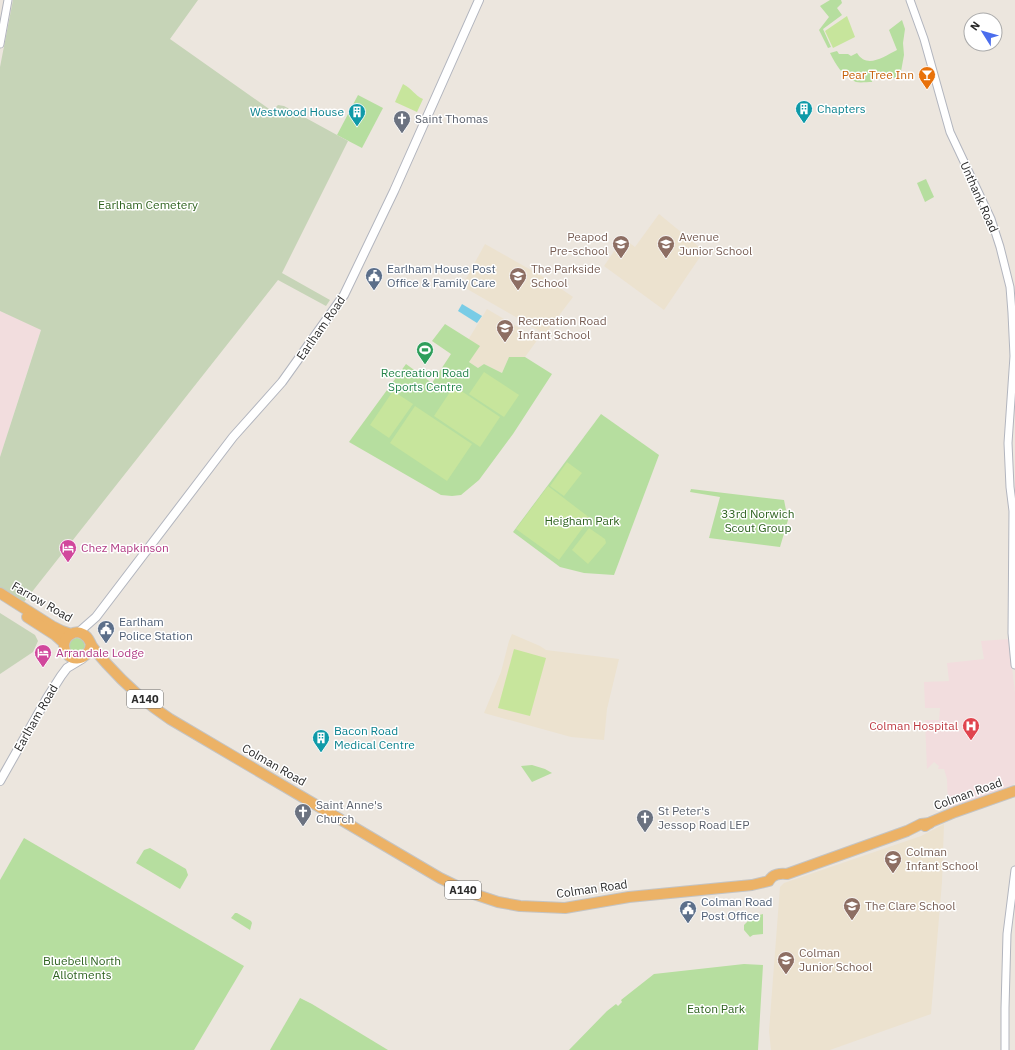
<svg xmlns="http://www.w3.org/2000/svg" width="1015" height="1050" font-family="'IBM Plex Sans',sans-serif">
  <rect width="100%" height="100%" fill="#ece6de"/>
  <!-- education -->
  <g fill="#ece2cf">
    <polygon points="659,214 704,251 664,310 604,266 623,238 635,247"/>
    <polygon points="485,244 547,279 573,297 545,334 462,286"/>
    <polygon points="487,309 538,339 525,357 509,357 502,373 484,364 478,368 469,362 468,340"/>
    <polygon points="512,634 540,646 546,650 619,659 607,709 604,740 571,737 484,713 501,672 509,641"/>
    <polygon points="944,824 942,882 931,1014 830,1050 771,1050 769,1031 780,887 784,883 921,836"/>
  </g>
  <!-- medical -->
  <g fill="#f2ddde">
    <polygon points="0,311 41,329 0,457"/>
    <polygon points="1009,639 1015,694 1015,782 1013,785 998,791 948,808 947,779 944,769 938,769 939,766 934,762 927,769 925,720 939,720 940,708 925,708 924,682 949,681 947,663 984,659 981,641"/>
  </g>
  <!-- green -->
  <g fill="#b6de9f">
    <polygon points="830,0 841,0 842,3 837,8 842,15 823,29 831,47 828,48 819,30 829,17 820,6"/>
    <path d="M902 20 905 29 903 43 904 55 900 77 880 80 878 74 873 75 872 82C867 82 860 83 856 82 842 76 836 65 830 53L837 51 839 54H848L851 56 857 53C867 69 883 57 897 50L889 30Z"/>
    <polygon points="358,95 383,108 362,148 337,135"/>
    <polygon points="926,179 934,197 925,202 917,183"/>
    <polygon points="445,324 480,346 469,362 478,368 484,364 502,373 509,357 525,357 552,374 513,434 479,480 461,495 452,496 441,495 349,442 406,364 432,383 451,354 432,341"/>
    <polygon points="601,414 659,455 614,575 584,573 560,567 513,532"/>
    <polygon points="691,489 784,500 788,520 780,547 709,538 720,497 690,492"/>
    <circle cx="77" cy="646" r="8"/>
    <polygon points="532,765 545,769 552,773 532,782 521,766"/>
    <polygon points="24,838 244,966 194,1050 0,1050 0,880"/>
    <polygon points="150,848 186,869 188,875 180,889 136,863 144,850"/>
    <polygon points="235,913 237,913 251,921 252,923 250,930 231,918"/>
    <polygon points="763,914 763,934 753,935 750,937 744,930 744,925 752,917"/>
    <polygon points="744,964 763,965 758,1050 569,1050 607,1011 616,1004 618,1006 622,1002 621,1000 654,974"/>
    <polygon points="300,998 312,1004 388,1050 270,1050"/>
  </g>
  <!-- cemetery -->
  <g fill="#c6d4b7">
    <polygon points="13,0 198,0 170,39 272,111 278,105 284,106 348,141 282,273 330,300 326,306 278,280 24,602 0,587 0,457 41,330 0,311 0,67"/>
    <polygon points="0,613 35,635 38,641 33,652 0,674"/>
  </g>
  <!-- pitch -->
  <g fill="#c7e59c">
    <polygon points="847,16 855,37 833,48 825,31"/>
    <path d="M403 84C413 89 414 95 423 99L417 112 395 102Z"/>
    <polygon points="484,372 519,395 504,417 469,394"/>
    <polygon points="454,386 500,417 480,447 434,416"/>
    <polygon points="393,391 413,404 389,438 370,425"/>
    <polygon points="415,406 472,444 447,481 390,443"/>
    <polygon points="567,462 582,473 564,496 550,486"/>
    <polygon points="548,486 590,518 559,560 516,529"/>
    <polygon points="589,528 605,539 606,543 588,564 572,550"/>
    <polygon points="514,649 546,658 530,716 498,708"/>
  </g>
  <!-- water -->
  <polygon fill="#79cce6" points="462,304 482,316 477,323 458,311"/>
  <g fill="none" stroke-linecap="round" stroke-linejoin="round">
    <defs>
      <g id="tertiary">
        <polyline points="910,0 924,39 950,132 991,219 1000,247 1010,287 1012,313 1014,356 1008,443 1010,487 1013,511 1012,633 1015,665"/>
        <polyline points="0,44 8,0"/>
        <polyline points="1005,1050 1005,1008 1007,934 1015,870"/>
      </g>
      <g id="secondary">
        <polyline points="79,632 96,617 233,437 282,382 344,295 394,191 479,0"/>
        <polyline points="0,781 47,698 61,676 67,668 82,659"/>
      </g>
      <g id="trunk">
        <polyline points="0,593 52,626 62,631 71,634"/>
        <polyline points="27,617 55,635 64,643"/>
        <path d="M91 644C89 663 65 663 64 646 64 636 75 629 83 634 89 637 89 641 92 646 96 652 101 657 106 663 124 683 147 704 170 719L440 878 471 893 498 902 520 906 565 908 629 897 752 885 769 881C772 874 781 873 787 874L907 831 921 824 930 823"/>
        <polyline points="925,826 931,822 955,812 1015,791"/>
      </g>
    </defs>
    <!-- tertiary casing -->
    <use href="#tertiary" stroke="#b2b5be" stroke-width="9"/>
    <!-- secondary casing -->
    <use href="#secondary" stroke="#b2b5be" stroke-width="10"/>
    <!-- trunk casing -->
    <use href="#trunk" stroke="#c4c4c4" stroke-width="12"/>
    <!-- tertiary -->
    <use href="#tertiary" stroke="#fff" stroke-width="7"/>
    <!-- secondary -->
    <use href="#secondary" stroke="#fff" stroke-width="8"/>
    <!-- trunk -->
    <use href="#trunk" stroke="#ecb266" stroke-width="10"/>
  </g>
  <!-- icons -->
  <defs>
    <symbol id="bar-pin" viewBox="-11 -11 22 30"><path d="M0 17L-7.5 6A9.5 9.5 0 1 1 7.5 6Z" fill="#e8710a" stroke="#fff"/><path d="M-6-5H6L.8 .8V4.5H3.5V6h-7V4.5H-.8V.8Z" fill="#fff"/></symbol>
    <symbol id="building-pin" viewBox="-11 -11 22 30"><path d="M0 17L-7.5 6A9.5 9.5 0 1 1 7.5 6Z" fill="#0f9aa8" stroke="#fff"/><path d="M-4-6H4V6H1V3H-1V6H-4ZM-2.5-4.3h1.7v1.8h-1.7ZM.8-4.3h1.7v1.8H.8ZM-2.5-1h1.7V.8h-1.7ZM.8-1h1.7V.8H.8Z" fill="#fff"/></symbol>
    <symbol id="church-pin" viewBox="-11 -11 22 30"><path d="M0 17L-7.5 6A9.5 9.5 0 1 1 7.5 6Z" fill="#6b7280" stroke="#fff"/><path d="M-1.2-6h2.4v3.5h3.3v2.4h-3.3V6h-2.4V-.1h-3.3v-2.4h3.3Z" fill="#fff"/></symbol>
    <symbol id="school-pin" viewBox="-11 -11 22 30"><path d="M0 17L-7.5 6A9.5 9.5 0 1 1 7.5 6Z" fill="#8d6e63" stroke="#fff"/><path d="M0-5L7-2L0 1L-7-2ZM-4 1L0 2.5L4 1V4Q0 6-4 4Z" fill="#fff"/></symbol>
    <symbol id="civic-pin" viewBox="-11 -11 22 30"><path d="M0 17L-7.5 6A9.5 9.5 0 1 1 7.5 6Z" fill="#5c6f8a" stroke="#fff"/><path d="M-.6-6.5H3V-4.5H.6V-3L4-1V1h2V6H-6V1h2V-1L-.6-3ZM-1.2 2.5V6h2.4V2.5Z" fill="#fff"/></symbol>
    <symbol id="stadium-pin" viewBox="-11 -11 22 30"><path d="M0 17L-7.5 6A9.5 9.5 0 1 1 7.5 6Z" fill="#2e9e5b" stroke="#fff"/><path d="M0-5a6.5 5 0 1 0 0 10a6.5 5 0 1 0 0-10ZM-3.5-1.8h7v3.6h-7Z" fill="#fff"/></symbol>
    <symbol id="hotel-pin" viewBox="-11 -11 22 30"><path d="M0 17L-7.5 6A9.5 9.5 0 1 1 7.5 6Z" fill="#d1479c" stroke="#fff"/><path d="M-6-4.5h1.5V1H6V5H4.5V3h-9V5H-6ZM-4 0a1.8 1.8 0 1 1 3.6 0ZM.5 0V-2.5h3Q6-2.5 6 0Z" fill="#fff"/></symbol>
    <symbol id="hospital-pin" viewBox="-11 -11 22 30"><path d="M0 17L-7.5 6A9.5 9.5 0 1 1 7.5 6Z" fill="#e0444e" stroke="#fff"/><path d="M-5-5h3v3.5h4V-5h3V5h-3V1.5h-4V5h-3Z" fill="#fff"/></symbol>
  </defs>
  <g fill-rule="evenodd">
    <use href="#bar-pin" x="917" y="65" width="20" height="27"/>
    <use href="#building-pin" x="794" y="99" width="20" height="27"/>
    <use href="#building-pin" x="347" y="102" width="20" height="27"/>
    <use href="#church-pin" x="392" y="109" width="20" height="27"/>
    <use href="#school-pin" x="611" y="234" width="20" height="27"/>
    <use href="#school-pin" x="656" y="234" width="20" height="27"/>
    <use href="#civic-pin" x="364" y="266" width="20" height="27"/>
    <use href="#school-pin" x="508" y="266" width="20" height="27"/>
    <use href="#school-pin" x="495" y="318" width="20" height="27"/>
    <use href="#stadium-pin" x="415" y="340" width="20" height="27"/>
    <use href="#hotel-pin" x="58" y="538" width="20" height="27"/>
    <use href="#civic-pin" x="96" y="619" width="20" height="27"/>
    <use href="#hotel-pin" x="33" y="643" width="20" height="27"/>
    <use href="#hospital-pin" x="961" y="716" width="20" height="27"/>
    <use href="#building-pin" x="311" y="728" width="20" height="27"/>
    <use href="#church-pin" x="293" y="802" width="20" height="27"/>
    <use href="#church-pin" x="635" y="808" width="20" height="27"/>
    <use href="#school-pin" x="883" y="849" width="20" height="27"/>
    <use href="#school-pin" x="842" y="896" width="20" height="27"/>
    <use href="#civic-pin" x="678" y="899" width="20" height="27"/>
    <use href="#school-pin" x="776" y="950" width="20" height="27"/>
  </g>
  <g text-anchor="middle" stroke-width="3" stroke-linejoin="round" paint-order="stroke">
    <!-- shield labels -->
    <g fill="#fff" stroke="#6b6b6b" stroke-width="1">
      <rect x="127" y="690" width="36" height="18" rx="3"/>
      <rect x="445" y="881" width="36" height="18" rx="3"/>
    </g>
    <g font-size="11" font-weight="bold" fill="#2b2b2b">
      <text x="145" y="703">A140</text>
      <text x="463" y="894">A140</text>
    </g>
    <!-- food labels -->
    <g font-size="12" fill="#c56008" stroke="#fff" text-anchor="end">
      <text x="914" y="79">Pear Tree Inn</text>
    </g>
    <!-- culture labels -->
    <g font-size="12" fill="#0d838f" stroke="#fff" text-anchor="start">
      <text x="817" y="113">Chapters</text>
      <text x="344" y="116" text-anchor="end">Westwood House</text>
      <text x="334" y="735">Bacon Road<tspan x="334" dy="14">Medical Centre</tspan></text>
    </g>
    <!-- worship labels -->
    <g font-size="12" fill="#5b616d" stroke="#fff" text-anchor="start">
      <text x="415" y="123">Saint Thomas</text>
      <text x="316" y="809">Saint Anne's<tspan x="316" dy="14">Church</tspan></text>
      <text x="658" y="815">St Peter's<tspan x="658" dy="14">Jessop Road LEP</tspan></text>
    </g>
    <!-- street labels -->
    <g font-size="12" fill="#2b2b2b" stroke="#fff">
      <text transform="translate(979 197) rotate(66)" y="4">Unthank Road</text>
      <text transform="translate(321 328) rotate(-55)" y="4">Earlham Road</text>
      <text transform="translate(42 602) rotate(30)" y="4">Farrow Road</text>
      <text transform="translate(36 718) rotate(-60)" y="4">Earlham Road</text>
      <text transform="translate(274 765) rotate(30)" y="4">Colman Road</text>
      <text transform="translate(968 794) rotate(-20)" y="4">Colman Road</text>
      <text transform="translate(592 889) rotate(-8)" y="4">Colman Road</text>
    </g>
    <!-- park labels -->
    <g font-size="12" fill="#2f6320" stroke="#fff">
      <text x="148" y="209">Earlham Cemetery</text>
      <text x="758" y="518">33rd Norwich<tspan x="758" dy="14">Scout Group</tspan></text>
      <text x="582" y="525">Heigham Park</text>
      <text x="82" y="965">Bluebell North<tspan x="82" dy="14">Allotments</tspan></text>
      <text x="716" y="1013">Eaton Park</text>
    </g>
    <!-- education labels -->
    <g font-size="12" fill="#785e54" stroke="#fff" text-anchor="start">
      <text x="608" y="241" text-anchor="end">Peapod<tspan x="608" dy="14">Pre-school</tspan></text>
      <text x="679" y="241">Avenue<tspan x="679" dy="14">Junior School</tspan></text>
      <text x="531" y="273">The Parkside<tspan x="531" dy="14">School</tspan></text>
      <text x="518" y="325">Recreation Road<tspan x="518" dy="14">Infant School</tspan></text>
      <text x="906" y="856">Colman<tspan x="906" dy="14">Infant School</tspan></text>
      <text x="865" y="910">The Clare School</text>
      <text x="799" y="957">Colman<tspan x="799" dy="14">Junior School</tspan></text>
    </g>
    <!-- service labels -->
    <g font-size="12" fill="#4e5e75" stroke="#fff" text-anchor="start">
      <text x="387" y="273">Earlham House Post<tspan x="387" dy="14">Office &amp; Family Care</tspan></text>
      <text x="119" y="626">Earlham<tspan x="119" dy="14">Police Station</tspan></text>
      <text x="701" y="906">Colman Road<tspan x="701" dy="14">Post Office</tspan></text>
    </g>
    <!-- leisure labels -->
    <g font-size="12" fill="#27864d" stroke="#fff">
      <text x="425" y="377">Recreation Road<tspan x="425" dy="14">Sports Centre</tspan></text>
    </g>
    <!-- hotel labels -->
    <g font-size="12" fill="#b23c85" stroke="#fff" text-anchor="start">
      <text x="81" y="552">Chez Mapkinson</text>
      <text x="56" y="657">Arrandale Lodge</text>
    </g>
    <!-- health labels -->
    <g font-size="12" fill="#be3a42" stroke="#fff" text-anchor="end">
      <text x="958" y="730">Colman Hospital</text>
    </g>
  </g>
  <!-- north arrow -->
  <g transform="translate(983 32) rotate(307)"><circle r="19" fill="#ffffff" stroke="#aaaaaa"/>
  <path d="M0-3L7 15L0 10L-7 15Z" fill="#4b6ded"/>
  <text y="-6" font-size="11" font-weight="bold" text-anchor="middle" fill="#2b2b2b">N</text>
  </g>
</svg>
